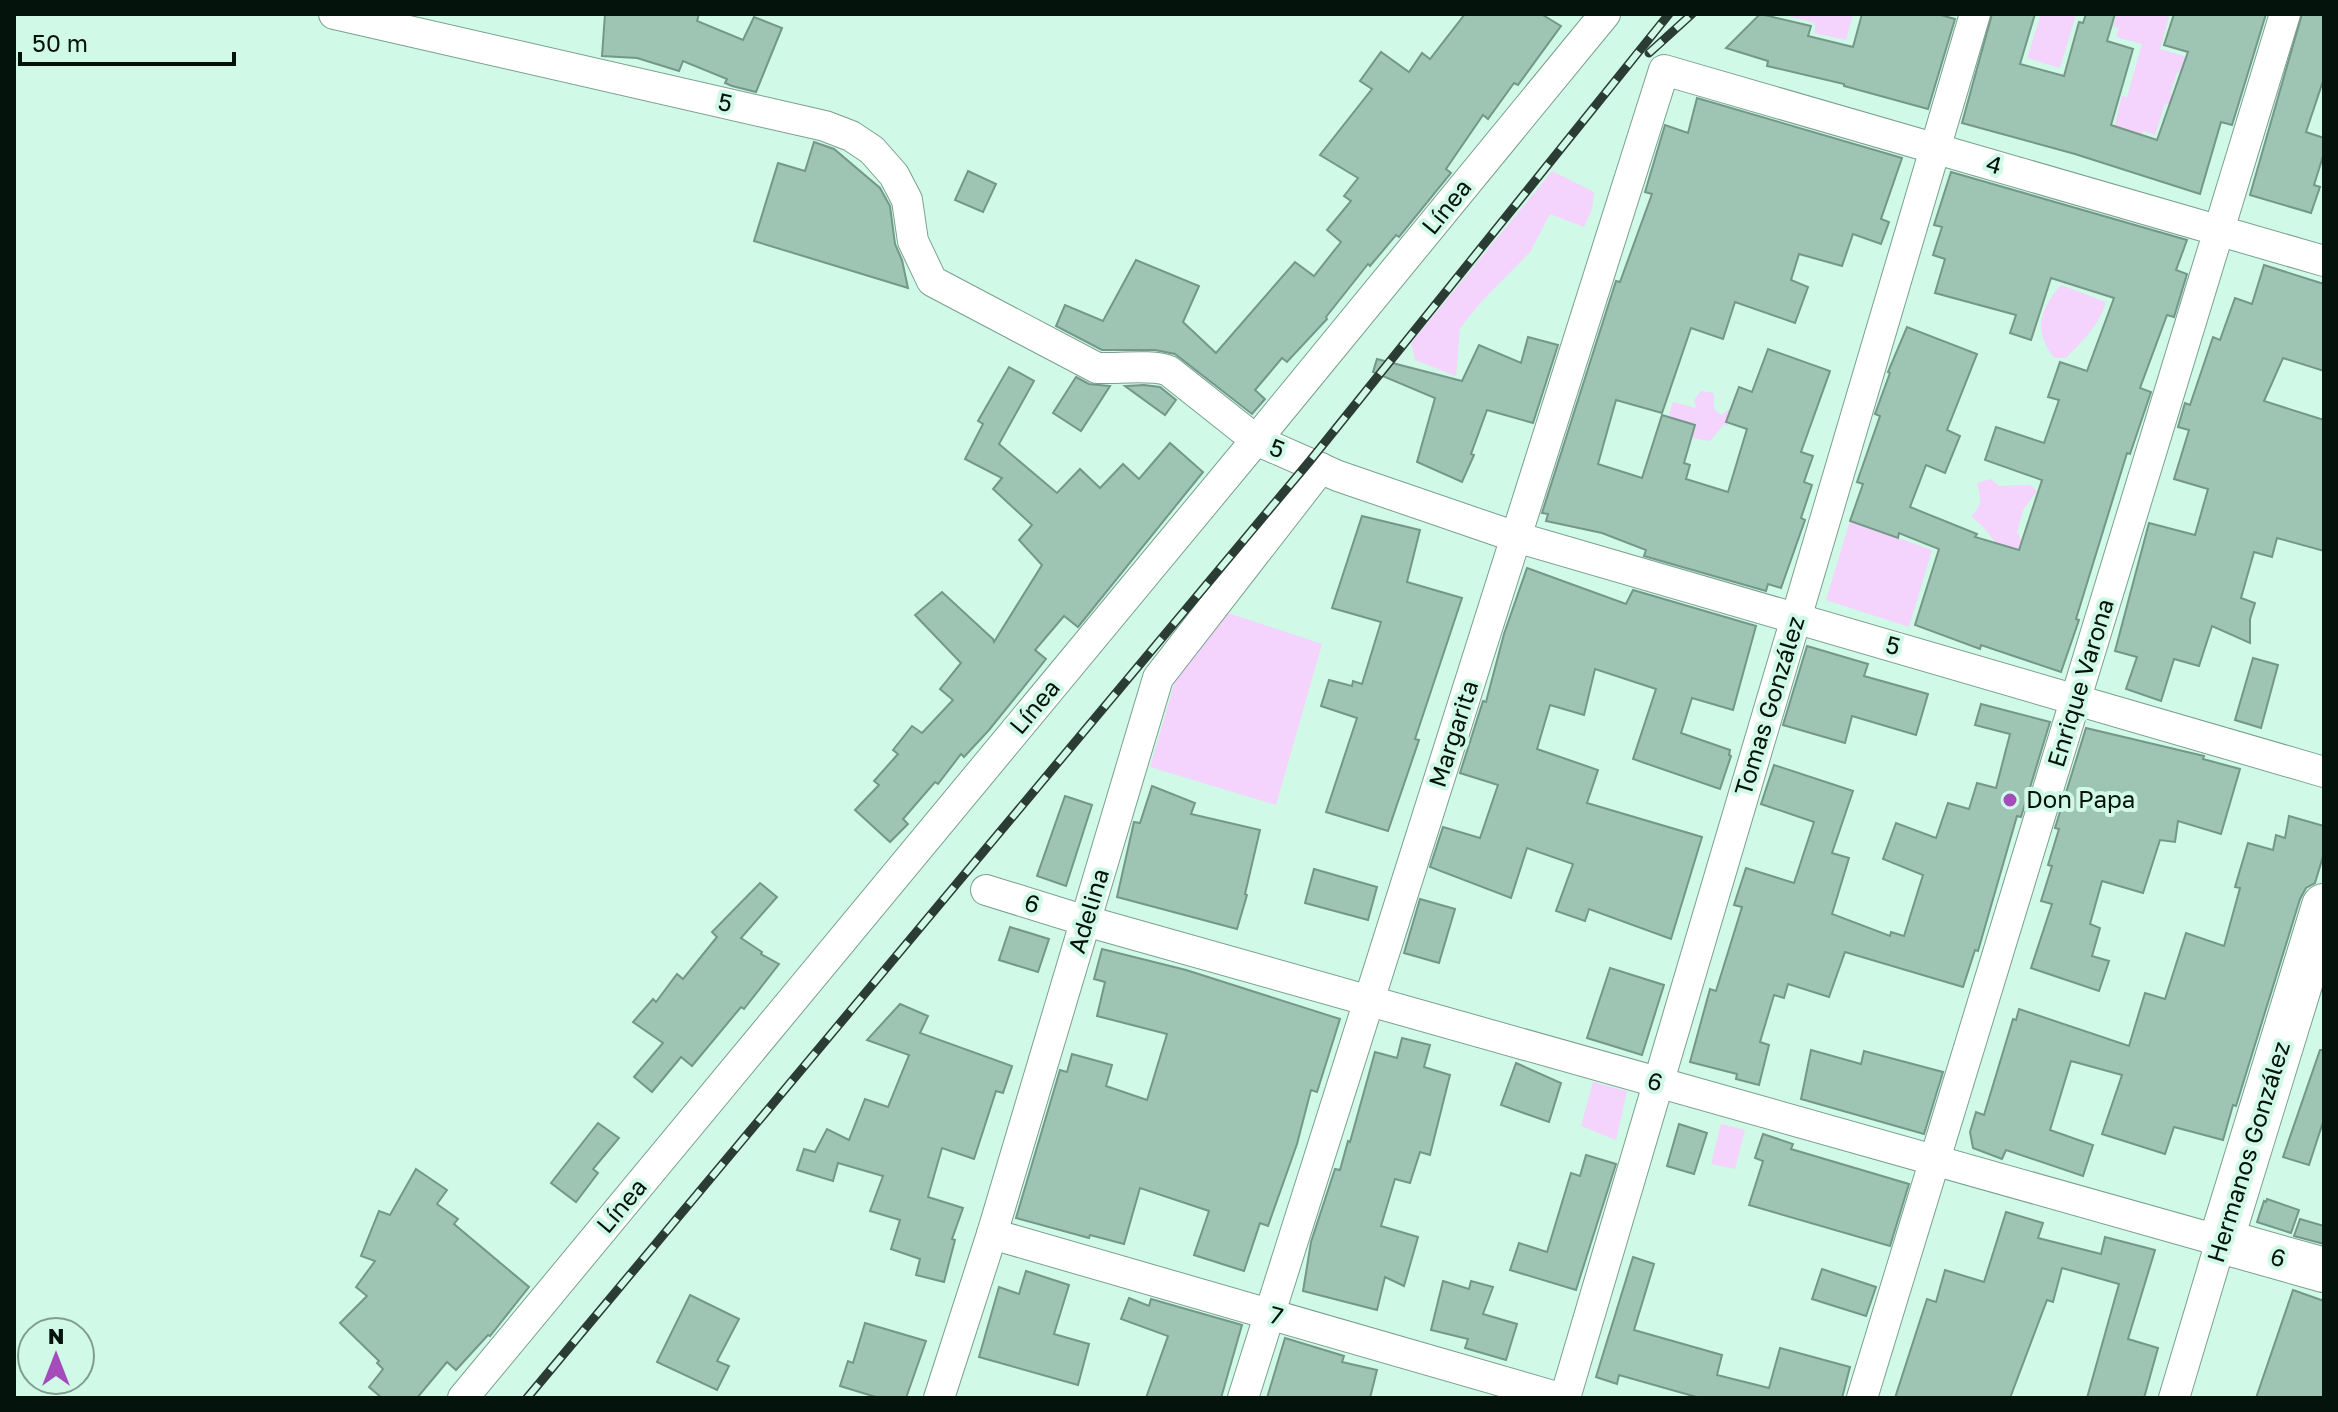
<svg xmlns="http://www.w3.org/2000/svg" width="2338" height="1412" font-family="'Golos Text',sans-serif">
  <rect width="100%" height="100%" fill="#d1f9e7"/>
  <!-- green -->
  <g fill="#f4d3fd">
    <polygon points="1782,14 1853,14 1846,40 1815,33 1815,23"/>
    <polygon points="2041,14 2054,16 2076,14 2060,68 2027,58"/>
    <polygon points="2117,14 2169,16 2160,49 2194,59 2190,75 2177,72 2170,94 2182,97 2178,107 2165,103 2155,135 2143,131 2135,154 2114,128 2122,96 2127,97 2142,44 2116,37 2119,28 2113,27"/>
    <polygon points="1552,171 1594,192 1592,209 1584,227 1550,214 1530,252 1482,301 1460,328 1456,376 1415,360 1411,343"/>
    <path d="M2061 285 2106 302C2098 327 2084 339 2066 358H2054C2033 328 2039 312 2061 285Z"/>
    <polygon points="1701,391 1714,393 1714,409 1721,415 1733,407 1727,426 1724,424 1710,441 1691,438 1697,424 1668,417 1673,402 1696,408 1694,400"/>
    <path d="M1991 479 1999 486 2030 485 2037 491 2023 510 2017 532 2025 548H2000L1985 529 1971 516C1983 506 1981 498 1977 483Z"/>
    <polygon points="1850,521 1932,550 1909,627 1826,600"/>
    <polygon points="1228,613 1322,644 1276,805 1150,767 1176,678"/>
    <polygon points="1593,1082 1627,1091 1616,1140 1581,1126"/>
    <polygon points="1721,1124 1745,1130 1735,1169 1711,1164"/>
  </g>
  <!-- building -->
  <g fill="#9ec4b3" stroke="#739888" stroke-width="2">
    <polygon points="605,14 699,14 697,21 743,40 754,17 782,28 756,92 732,86 725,83 727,79 683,61 679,71 637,58 602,56"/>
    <polygon points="1465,14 1541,14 1561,26 1518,85 1514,83 1488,119 1483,115 1446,169 1451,173 1399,237 1396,235 1370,266 1368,264 1326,317 1327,319 1287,362 1282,358 1255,390 1265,399 1252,414 1175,354 1155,350 1102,350 1056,326 1065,305 1103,321 1136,260 1199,286 1183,322 1216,353 1295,262 1314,276 1341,242 1327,230 1351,201 1344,196 1358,178 1320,155 1372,89 1360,81 1381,52 1409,72 1422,53 1430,59"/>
    <polygon points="1760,14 1811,26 1808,36 1853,47 1862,14 1937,14 1955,19 1928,109 1844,86 1844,84 1767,66 1768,61 1726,48"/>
    <polygon points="1992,14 2035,14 2020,64 2064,76 2079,22 2083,23 2086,14 2115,14 2107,41 2133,49 2111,125 2157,140 2188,52 2164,45 2174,14 2266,14 2232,125 2221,122 2200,194 2075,154 1962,123"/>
    <polygon points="2302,14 2324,14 2324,78 2306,132 2324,138 2324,153 2314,185 2320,187 2311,213 2250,195"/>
    <polygon points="1697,98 1902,158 1881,219 1889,222 1881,244 1853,234 1842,266 1799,254 1791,280 1808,287 1795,323 1735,302 1723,339 1691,328 1662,413 1616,400 1598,464 1642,478 1662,415 1695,425 1684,463 1690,465 1686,479 1728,492 1747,429 1726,422 1739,387 1752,392 1768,349 1830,371 1801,452 1813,456 1804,482 1812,485 1801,518 1805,520 1781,588 1768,584 1766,591 1644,556 1646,550 1602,533 1546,521 1548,514 1542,513 1616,281 1620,282 1652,194 1645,192 1665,125 1688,133"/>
    <polygon points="814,142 834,149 880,188 890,206 895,244 902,260 908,288 754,241 778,163 805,171"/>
    <polygon points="968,171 996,184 983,212 955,200"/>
    <polygon points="1951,172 2187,240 2176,270 2187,274 2174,317 2167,315 2140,388 2151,392 2130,454 2127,453 2076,619 2079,620 2061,672 1981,645 1980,649 1915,625 1939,549 1899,533 1898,538 1850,521 1863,484 1857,482 1880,416 1875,414 1890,373 1888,372 1907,327 1977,354 1947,430 1960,436 1945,473 1926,465 1910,507 1977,534 1975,537 2019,550 2042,480 1985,460 1996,427 2044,443 2059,400 2048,397 2060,362 2087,371 2114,298 2051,278 2031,340 2010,333 2016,315 1935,293 1945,259 1933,255 1942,227 1934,225"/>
    <polygon points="2264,265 2324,284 2324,371 2283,358 2264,401 2324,420 2324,551 2277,538 2272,557 2254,552 2241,598 2255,603 2250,619 2250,643 2212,626 2199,666 2174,659 2161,701 2126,689 2137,657 2115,651 2149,523 2195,535 2208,489 2174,479 2189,430 2178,427 2185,403 2190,405 2213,337 2220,340 2235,298 2252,304"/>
    <polygon points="1528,337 1558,345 1533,423 1487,410 1471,454 1474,455 1462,482 1417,462 1435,398 1373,372 1377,359 1462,381 1479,345 1521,363"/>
    <polygon points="1009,367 1034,381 999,444 1057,493 1080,469 1100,488 1123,464 1139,479 1170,443 1203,472 1078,627 1064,616 1035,650 1046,659 1035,673 989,730 964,757 961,754 938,784 935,782 903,819 908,824 890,842 855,810 879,785 874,781 898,754 893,750 912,726 922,733 953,700 940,689 961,663 915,615 942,592 993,639 994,642 1042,565 1019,540 1032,525 993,489 1002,478 965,459 983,424 978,421"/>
    <polygon points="1076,377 1089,384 1110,386 1081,431 1053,413"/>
    <polygon points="1144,385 1160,387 1176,400 1165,415 1125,386"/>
    <polygon points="1362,516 1420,530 1407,582 1462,598 1415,739 1419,740 1388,831 1326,812 1357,718 1321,706 1329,680 1352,686 1353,681 1362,684 1381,622 1332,608"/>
    <polygon points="1527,568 1626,604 1633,590 1756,626 1733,710 1692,698 1681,733 1730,750 1729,755 1731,756 1720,789 1633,759 1656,689 1595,669 1584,715 1550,705 1537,749 1598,770 1587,803 1702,837 1671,939 1589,909 1585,921 1556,911 1573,864 1527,848 1511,898 1430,867 1443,827 1480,838 1498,785 1460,773 1483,701 1486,702 1504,634"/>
    <polygon points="1807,646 1868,664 1864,676 1928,694 1916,735 1852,716 1845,743 1783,725"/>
    <polygon points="2253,658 2278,665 2261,728 2235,720"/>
    <polygon points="1981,704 2050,722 2021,817 2017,816 1978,951 1975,950 1963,987 1845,952 1829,997 1788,984 1784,998 1774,995 1760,1042 1769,1045 1759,1085 1736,1079 1737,1074 1690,1062 1710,989 1716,991 1742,907 1734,905 1746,868 1794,883 1814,822 1761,804 1774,765 1853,791 1832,853 1849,858 1832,914 1890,936 1891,932 1904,936 1923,875 1883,859 1896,823 1936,838 1948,803 1969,809 1977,783 1996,788 2010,734 1975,725"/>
    <polygon points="2086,728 2204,756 2203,759 2240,769 2221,834 2178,821 2175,842 2160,840 2143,893 2102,881 2090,924 2100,928 2092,956 2109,961 2099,991 2031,968 2052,904 2041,901 2052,866 2048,865 2059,829 2055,828"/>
    <polygon points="1152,786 1195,803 1191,814 1260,830 1245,894 1247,895 1237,929 1117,897 1134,822 1140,823"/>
    <polygon points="1065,796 1092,805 1066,886 1037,876"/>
    <polygon points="2289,816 2324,826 2324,853 2315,883 2306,888 2300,899 2236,1106 2233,1105 2223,1140 2174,1127 2165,1154 2102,1134 2122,1075 2071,1061 2050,1130 2093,1145 2083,1176 2006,1150 2002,1159 1973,1148 1970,1132 1976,1112 1984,1115 2013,1019 2016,1020 2019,1009 2129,1046 2145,993 2165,999 2186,933 2224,946 2240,888 2235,887 2248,843 2273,850 2276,835 2285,838"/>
    <polygon points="1314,869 1377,887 1368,920 1305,903"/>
    <polygon points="760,883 777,897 741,938 762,952 761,954 779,964 744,1009 741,1007 692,1066 681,1057 652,1092 634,1077 663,1043 633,1022 653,999 656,1002 677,974 683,979 717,937 712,932"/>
    <polygon points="1420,899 1455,909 1439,963 1404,953"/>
    <polygon points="1010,927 1049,939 1038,972 999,960"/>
    <polygon points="1102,949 1186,970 1340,1019 1317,1092 1311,1090 1297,1144 1268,1226 1260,1223 1244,1271 1194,1255 1209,1211 1140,1188 1124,1244 1090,1235 1089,1238 1016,1218 1060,1070 1067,1072 1072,1054 1112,1065 1106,1086 1147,1100 1167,1034 1097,1016 1105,982 1094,979"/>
    <polygon points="1610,968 1664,985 1642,1055 1587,1038"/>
    <polygon points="900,1004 928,1016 920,1033 1012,1066 1003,1093 996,1091 974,1159 942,1148 928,1197 963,1208 952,1239 955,1240 944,1282 916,1275 920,1259 891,1249 900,1220 870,1211 883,1176 838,1163 833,1181 797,1170 804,1149 815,1152 827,1129 849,1140 865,1099 888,1107 909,1055 867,1040"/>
    <polygon points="1402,1038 1430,1045 1424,1067 1450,1075 1430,1155 1420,1152 1410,1183 1395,1179 1381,1226 1418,1237 1404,1286 1385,1277 1377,1310 1303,1291 1311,1242 1335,1169 1340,1170 1348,1141 1350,1142 1375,1052 1397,1058"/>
    <polygon points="1811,1050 1861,1064 1864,1051 1943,1072 1924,1134 1801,1099"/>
    <polygon points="2320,1050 2324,1050 2324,1119 2309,1165 2283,1157"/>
    <polygon points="1516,1063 1561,1083 1549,1122 1501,1105"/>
    <polygon points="598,1123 619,1138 593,1169 598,1173 576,1202 551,1183"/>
    <polygon points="1679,1124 1707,1133 1694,1174 1667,1166"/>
    <polygon points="1763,1134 1793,1144 1791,1149 1909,1184 1890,1246 1749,1205 1763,1161 1755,1158"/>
    <polygon points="1586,1155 1616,1164 1576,1290 1510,1270 1519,1243 1547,1252 1571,1173 1580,1176"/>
    <polygon points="416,1169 447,1190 437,1204 458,1219 454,1224 529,1287 490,1336 488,1335 456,1370 447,1362 417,1398 382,1398 369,1387 383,1369 377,1363 379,1361 340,1323 367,1296 356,1287 375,1261 361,1256 379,1211 390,1215"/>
    <polygon points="2267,1199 2299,1210 2291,1233 2257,1222 2264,1201 2266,1202"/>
    <polygon points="2006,1212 2043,1223 2038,1238 2101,1254 2105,1237 2155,1250 2128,1339 2158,1348 2144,1398 2087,1398 2119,1284 2062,1268 2053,1302 2047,1300 2010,1398 1895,1398 1927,1299 1936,1302 1945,1270 1984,1282"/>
    <polygon points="2300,1219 2324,1226 2324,1244 2294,1236"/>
    <polygon points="1633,1257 1654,1264 1634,1330 1722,1355 1717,1375 1769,1388 1780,1348 1850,1367 1842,1398 1700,1398 1619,1375 1617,1384 1596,1377"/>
    <polygon points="1822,1269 1876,1287 1866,1316 1812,1299"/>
    <polygon points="1026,1271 1069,1285 1054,1334 1089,1344 1078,1385 979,1357 999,1287 1019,1294"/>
    <polygon points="1443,1281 1469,1289 1471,1281 1493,1287 1483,1314 1517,1324 1506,1360 1465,1348 1468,1339 1431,1330"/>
    <polygon points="2293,1290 2324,1301 2324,1398 2256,1398"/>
    <polygon points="690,1295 739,1319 717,1361 729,1366 717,1390 657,1362"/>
    <polygon points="1129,1298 1149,1306 1151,1299 1242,1325 1221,1398 1146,1398 1168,1336 1121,1319"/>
    <polygon points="865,1323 926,1341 906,1398 879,1398 840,1386 848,1361 853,1363"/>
    <polygon points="1285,1338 1344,1356 1342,1362 1377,1370 1370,1398 1267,1398"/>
  </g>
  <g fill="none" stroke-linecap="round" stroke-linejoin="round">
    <defs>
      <g id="street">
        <path d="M334 14 825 126 851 136 872 150 894 175 907 200 913 241 932 281 1097 368C1117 369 1153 364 1169 371L1256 440 1338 476 1516 537 2324 772"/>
        <polyline points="986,890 1086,921 2221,1241 2174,1398"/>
        <polyline points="992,1234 1560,1398"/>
        <polyline points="463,1398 1256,440 1605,14"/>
        <polyline points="939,1398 992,1234 1158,678 1321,468"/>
        <polyline points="1243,1398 1664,70 2324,261"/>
        <polyline points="1565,1398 1975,14"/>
        <polyline points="1862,1398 2285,14"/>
      </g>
      <polyline id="secondary" points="2324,906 2221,1241 2324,1270"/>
    </defs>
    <!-- street casing -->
    <use href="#street" stroke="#7aa08f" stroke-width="32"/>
    <!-- secondary casing -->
    <use href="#secondary" stroke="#7aa08f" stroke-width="46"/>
    <!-- street -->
    <use href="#street" stroke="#fff" stroke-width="30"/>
    <!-- secondary -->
    <use href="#secondary" stroke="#fff" stroke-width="44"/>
    <defs>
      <g id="rail">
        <polyline points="1649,53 1692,14"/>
        <polyline points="527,1398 1309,462 1669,14"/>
      </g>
    </defs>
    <!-- rail casing -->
    <use href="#rail" stroke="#2a3c34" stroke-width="9"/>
    <!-- rail -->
    <use href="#rail" stroke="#d1f9e7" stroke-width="6" stroke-dasharray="18" stroke-linecap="butt"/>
  </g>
  <!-- markers -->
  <circle fill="#a44dba" stroke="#d1f9e7" stroke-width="3" cx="2010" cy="800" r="8"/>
  <g text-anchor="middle" stroke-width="8" stroke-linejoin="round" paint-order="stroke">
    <!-- street labels -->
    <g font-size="24" fill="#05130d" stroke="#d1f9e7">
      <text transform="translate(725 103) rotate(13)" y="8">5</text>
      <text transform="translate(1994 165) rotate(16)" y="8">4</text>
      <text transform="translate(1447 207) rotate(-51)" y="8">Línea</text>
      <text transform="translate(1277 449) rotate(22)" y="8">5</text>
      <text transform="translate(1893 646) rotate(16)" y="8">5</text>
      <text transform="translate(2081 683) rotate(-73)" y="8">Enrique Varona</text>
      <text transform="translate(1770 706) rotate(-73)" y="8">Tomas González</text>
      <text transform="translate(1035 707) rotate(-50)" y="8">Línea</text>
      <text transform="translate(1454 734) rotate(-72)" y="8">Margarita</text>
      <text transform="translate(1032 904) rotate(17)" y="8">6</text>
      <text transform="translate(1089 911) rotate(-73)" y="8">Adelina</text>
      <text transform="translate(1655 1082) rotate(16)" y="8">6</text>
      <text transform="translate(2249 1152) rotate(-73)" y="8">Hermanos González</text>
      <text transform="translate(622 1206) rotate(-50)" y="8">Línea</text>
      <text transform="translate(2278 1258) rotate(16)" y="8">6</text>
      <text transform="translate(1276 1316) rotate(16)" y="8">7</text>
    </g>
    <!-- poi labels -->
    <g font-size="24" fill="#05130d" stroke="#d1f9e7" text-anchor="start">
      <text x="2026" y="808">Don Papa</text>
    </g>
  </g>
  <!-- border -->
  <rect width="2338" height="1412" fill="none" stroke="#05130d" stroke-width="32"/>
  <!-- north arrow -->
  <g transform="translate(56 1356)"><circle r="38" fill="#d1f9e7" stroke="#7f9d90" stroke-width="2"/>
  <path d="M0-6L14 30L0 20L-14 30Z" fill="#a44dba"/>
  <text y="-12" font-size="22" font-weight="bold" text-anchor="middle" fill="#05130d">N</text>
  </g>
  <!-- scale -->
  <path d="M20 52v12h214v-12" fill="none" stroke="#05130d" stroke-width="4"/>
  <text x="32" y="52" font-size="24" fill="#05130d" stroke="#d1f9e7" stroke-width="6" paint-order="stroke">50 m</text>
</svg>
